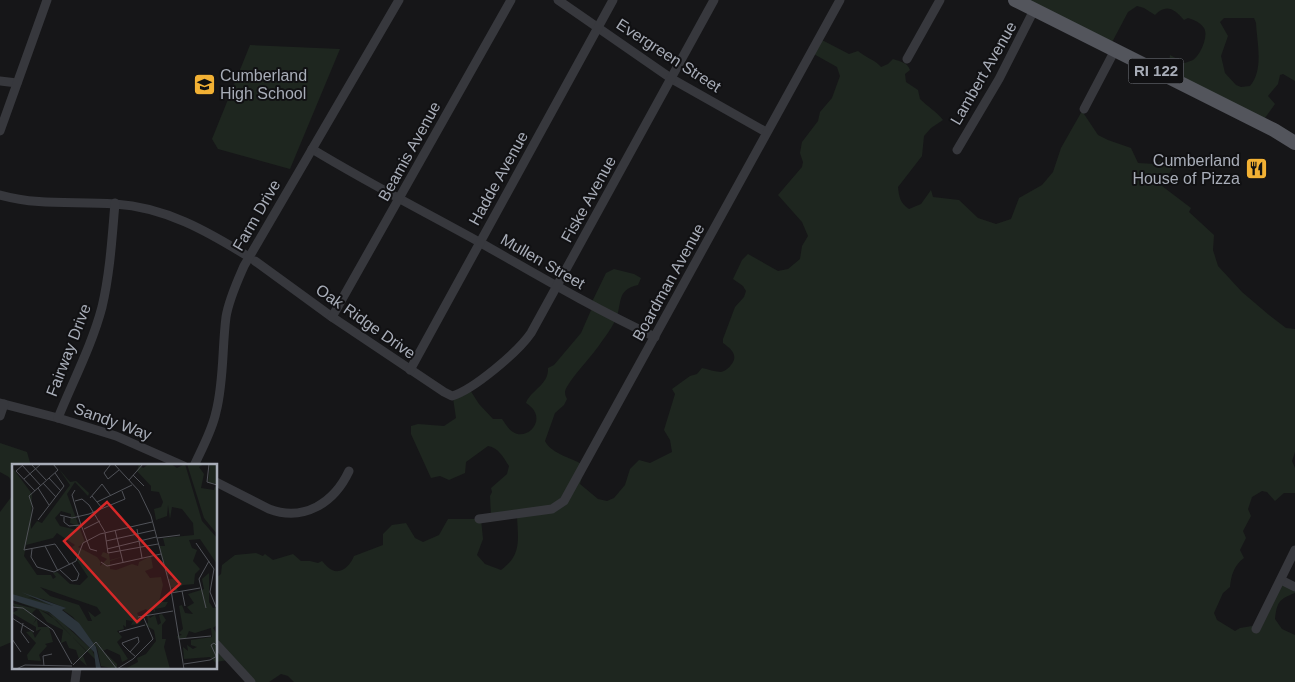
<svg xmlns="http://www.w3.org/2000/svg" width="1295" height="682" font-family="Arial,sans-serif">
  <rect width="100%" height="100%" fill="#161618"/>
  <!-- green -->
  <g fill="#1e261f" fill-rule="evenodd">
    <path d="M1015 0H1295V81L1283 74 1280 75 1278 84 1268 96 1275 104 1262 122 1162 74 1169 61 1170 55 1185 63C1187 62 1191 61 1193 60 1200 56 1209 36 1204 28 1200 22 1194 20 1188 18L1184 20C1175 9 1166 3 1155 15L1144 8 1137 6 1128 12 1109 48ZM1224 18H1254L1256 23C1257 42 1264 70 1250 86L1241 87 1236 85 1225 73 1221 56 1228 36 1220 22Z"/>
    <path d="M822 40 849 54 858 51C866 58 874 59 881 67L888 64 893 59C901 62 907 62 910 70L905 74 906 82 918 90 920 99C928 107 936 111 943 120L931 128 924 136 922 156 898 187C899 197 900 203 909 209L921 204 931 190 933 197 959 200 978 218 996 224 1011 219 1019 198 1042 185 1053 172 1061 148 1082 111 1098 135 1108 140 1131 148 1138 163 1155 164 1162 160 1167 163 1176 162 1162 186 1191 208 1189 212 1214 235 1213 250 1218 266 1242 292 1269 315 1286 328 1295 329V452L1292 461 1295 468V493H1284L1275 501 1267 492 1262 491 1252 497 1248 509 1251 516 1243 531 1246 538 1240 550 1244 558C1234 565 1231 576 1230 587L1223 593 1214 613 1217 620 1235 631 1240 628 1258 625 1280 582 1295 589V593C1279 599 1277 602 1275 619L1282 629 1295 635V682H294L288 676 281 674 269 682H247L228 660 216 662V578L221 574 222 565 235 555 256 553 263 556 265 554 273 560 293 554 301 561H310L318 563 322 561C325 564 328 568 332 570 342 575 351 564 354 556L383 545V534L392 525 406 523 415 538 423 542 439 535 448 519H481L483 539 477 555 485 564 501 570C522 555 518 539 517 516H491L490 496 492 492 491 488 507 474 509 466C503 457 499 448 488 446L466 462 465 473 449 480 440 476 431 478 411 434V426L418 424 444 426 456 418 453 398 470 390 479 404 493 419H502C505 423 508 429 513 432 527 442 550 418 526 403 531 390 549 385 548 368L554 365 581 333 592 308 590 306 606 273 614 269 634 274 641 278 638 285C615 290 623 305 615 321 611 329 605 337 600 344 593 355 566 383 565 392 565 395 566 397 567 399L564 405 555 413 545 441C551 454 573 458 585 466L580 484 598 499 607 501 614 498 625 485 630 469 639 460 650 463 672 452 670 440 664 430 675 394 672 389 690 376 697 374 702 368C707 369 716 372 721 372 725 371 729 368 731 365 739 355 731 349 723 343V339L735 307 744 297 746 291 743 286 733 279 742 260 748 254 778 271 788 269 800 259 802 246 808 236 802 222 778 195 802 167 803 162 800 153 802 142 818 121 820 112 832 98 840 76 837 67 812 53Z"/>
    <polygon points="250,45 340,49 290,169 218,149 212,139"/>
    <polygon points="0,443 27,452 31,466 14,466 14,486 9,477 0,472"/>
    <polygon points="14,488 14,641 0,647 0,512 12,496"/>
  </g>
  <g fill="none" stroke-linecap="round" stroke-linejoin="round">
    <!-- street -->
    <g stroke="#37383d" stroke-width="9">
      <polyline points="558,0 672,79 766,132"/>
      <polyline points="907,59 940,0"/>
      <polyline points="0,81 17,83"/>
      <polyline points="1084,109 1115,50"/>
      <polyline points="0,131 47,0"/>
      <path d="M312 149C368 183 425 212 481 243 539 276 595 309 655 337"/>
      <polyline points="957,150 999,79 1034,10"/>
      <path d="M0 195C41 206 73 201 115 204 165 207 207 231 249 257"/>
      <path d="M255 261 332 317 444 392 452 396C473 390 518 352 531 333L714 0"/>
      <polyline points="332,317 511,0"/>
      <polyline points="410,370 613,0"/>
      <polyline points="0,403 58,418 116,436 184,466"/>
      <polyline points="0,416 4,404"/>
      <path d="M58 418C73 381 92 345 102 307 110 273 112 238 115 203"/>
      <path d="M194 466C202 448 212 431 216 412 224 381 222 348 226 317 229 299 237 282 244 266L399 0"/>
      <path d="M216 482 269 509C304 522 334 503 349 471"/>
      <polyline points="479,519 552,509 564,501 840,0"/>
      <polyline points="1281,580 1295,587"/>
      <polyline points="1256,629 1295,550"/>
      <polyline points="216,644 251,682"/>
      <polyline points="75,682 77,668"/>
    </g>
    <!-- primary -->
    <polyline stroke="#53555c" stroke-width="14" points="1015,0 1274,130 1295,143"/>
  </g>
  <!-- icons -->
  <defs>
    <symbol id="school-square" viewBox="-11 -11 22 22"><rect x="-9" y="-9" width="18" height="18" rx="4" fill="#f2b134" stroke="#111113"/><path d="M0-5L7-2L0 1L-7-2ZM-4 1L0 2.5L4 1V4Q0 6-4 4Z" fill="#111"/></symbol>
    <symbol id="restaurant-square" viewBox="-11 -11 22 22"><rect x="-9" y="-9" width="18" height="18" rx="4" fill="#f2b134" stroke="#111113"/><path d="M-5-6h1v4h1v-4h1v4h1v-4h1v5L-1.5 .5V6h-2V.5L-5-1ZM5-6V6H3V1.5H1.5Q1.5-4 5-6Z" fill="#111"/></symbol>
  </defs>
  <g fill-rule="evenodd">
    <use href="#school-square" x="192" y="72" width="25" height="25"/>
    <use href="#restaurant-square" x="1244" y="156" width="25" height="25"/>
  </g>
  <g text-anchor="middle" stroke-width="4" stroke-linejoin="round" paint-order="stroke">
    <!-- shield labels -->
    <rect fill="#111113" stroke="#7b7e86" stroke-width="1" x="1128.5" y="58.5" width="55" height="25" rx="4"/>
    <g font-size="15" font-weight="bold" fill="#a8adb8">
      <text x="1156" y="76">RI 122</text>
    </g>
    <!-- street labels -->
    <g font-size="16" fill="#a8adb8" stroke="#111113">
      <text transform="translate(669 55) rotate(33)" y="6">Evergreen Street</text>
      <text transform="translate(983 73) rotate(-60)" y="6">Lambert Avenue</text>
      <text transform="translate(409 151) rotate(-61)" y="6">Beamis Avenue</text>
      <text transform="translate(498 178) rotate(-61)" y="6">Hadde Avenue</text>
      <text transform="translate(588 199) rotate(-61)" y="6">Fiske Avenue</text>
      <text transform="translate(256 215) rotate(-60)" y="6">Farm Drive</text>
      <text transform="translate(543 261) rotate(30)" y="6">Mullen Street</text>
      <text transform="translate(668 282) rotate(-61)" y="6">Boardman Avenue</text>
      <text transform="translate(366 321) rotate(35)" y="6">Oak Ridge Drive</text>
      <text transform="translate(68 350) rotate(-69)" y="6">Fairway Drive</text>
      <text transform="translate(113 421) rotate(20)" y="6">Sandy Way</text>
    </g>
    <!-- poi labels -->
    <g font-size="16" fill="#a8adb8" stroke="#111113" text-anchor="start">
      <text x="220" y="81">Cumberland<tspan x="220" dy="18">High School</tspan></text>
      <text x="1240" y="166" text-anchor="end">Cumberland<tspan x="1240" dy="18">House of Pizza</tspan></text>
    </g>
  </g>
  <!-- overview -->
  <g transform="translate(12 464)">
    <rect width="205" height="205" fill="#161618"/>
    <path d="M127 0 131 4 137 0H159L165 4 173 0 190 57 205 74V100L188 75 177 76 180 84 185 86 181 97 188 105 183 110 182 120 171 121 165 124 166 128 163 129V123L158 124 156 115H161L159 110 155 111 147 82H153L151 74 182 71 181 59 170 45 160 43 158 55 156 41 155 52 144 56 142 45 149 43 151 38 147 28 139 27V22L125 7ZM175 0H192L187 3 192 10 189 24 202 26 203 22 205 25V70L192 54ZM198 0 205 1V20L196 19ZM0 3 20 30 19 65 25 57 30 59 58 21 47 5 58 18 64 17 77 29 76 32 63 18 55 30 73 78 66 83 85 93 89 98 88 102 95 95 89 92 91 88 97 90 98 96 113 92 98 97V105L104 106 120 100 126 102 127 98 139 92 141 104 133 107 138 114 149 113 151 121 147 138H156L153 143 143 145V148L140 145 138 150 134 145 125 149 129 157 126 160 119 161 121 157 114 156V163L111 161 112 165 105 167 110 173 105 178 116 195 110 198 108 191 95 185 91 187 105 200V205L89 202 85 184 61 153 51 146 53 144 31 135 16 133 35 139 42 143 0 131ZM49 47 59 50 58 59 63 61 65 66 48 62 43 54ZM45 69 63 81 60 83 68 95 65 96 76 113 68 121 58 120 45 108 41 109 44 113 41 115 39 111H25L12 92 14 81 41 74ZM28 123 85 143 89 149 83 153 76 147 80 157H76L67 141 38 132ZM197 109V138L201 144 205 143V161L201 164 205 170V200L198 193 172 195 171 183 176 187 175 181 181 185 185 183 179 181V176L200 173 199 164 183 169 177 167 174 174 166 175 165 172 170 171 167 169 171 165 167 142 170 141 173 149 181 150 175 143 182 139 176 130 192 125 190 115ZM0 136 28 143 45 154 43 150 54 154 62 164 49 157 80 186 85 197 36 149ZM0 139 24 145 20 149 24 155 21 160 25 155 26 163H37L41 178 33 180 35 182 27 191 29 197 16 196 15 191 24 179 14 168 20 167 23 174 29 165 24 167V163L0 149 6 146ZM26 145 35 150 45 157 74 187 71 192 75 202 67 195 64 186 57 184 54 177 49 179 51 166 35 158ZM135 150 138 154 143 151 146 161 149 159 147 151 150 150 154 156 150 161V175H154L152 183 158 205H113L126 198 125 194 134 190 144 177 142 166 133 161 136 159Z" fill="#1e261f" fill-rule="evenodd"/>
    <path d="M9 128 54 144 50 146 67 159 84 183 89 205H84L82 188 62 168 37 148 0 136V130L41 142Z" fill="#2c353c"/>
    <path fill="none" stroke="#505258" stroke-width="1" d="M12 0 4 7 23 27M19 0 34 16M41 0 46 6 17 32 21 44 12 86 43 80 58 101M99 0 92 9 96 15 107 6M102 0 127 27 139 52 159 126 172 205M197 0 195 18 205 21M10 1 29 22M121 11 132 22M37 14 49 27M12 15 29 0M117 16 131 0M31 19 44 33M26 24 37 41M63 26 60 31 68 58 78 85 85 87M80 32 90 44M78 34 90 20 99 32M63 37 70 35 77 41 93 68M85 38 120 21M48 51 60 54 77 50 113 35 110 27M52 53V58L57 62 69 61M26 56 52 22 43 9M72 65 88 57M125 65 130 94M103 66 111 98M93 69 96 89 146 80M145 74 168 71M94 77 143 66M184 79 202 105 198 128 204 143M33 82 46 107M20 85 19 93 25 103 42 108 64 97 71 79 88 70 140 58M95 85 144 73M89 98 95 102 149 90M48 106 60 117 65 116 67 110 60 99M170 127 173 142M159 129 188 124M0 143 11 144 41 166 60 200M194 144 187 115 197 97M126 153 161 147M0 154 22 168M11 159 9 168 17 179M107 168 133 161M0 175 9 188M167 175 199 172M118 188 127 178 126 173 110 179 111 181 117 187 124 193M204 192 199 181 202 179 205 182M172 200 198 196 205 192M61 201 84 178 105 205M32 202 31 192 40 190M4 205 13 201 60 202M105 205 121 195 141 175 131 152"/>
    <path fill="#d62828" fill-opacity="0.15" stroke="#d62828" stroke-width="2.5" d="M95 38 168 120 125 158 52 77Z"/>
    <rect width="205" height="205" fill="none" stroke="#a8adb8" stroke-width="2.5"/>
  </g>
</svg>
